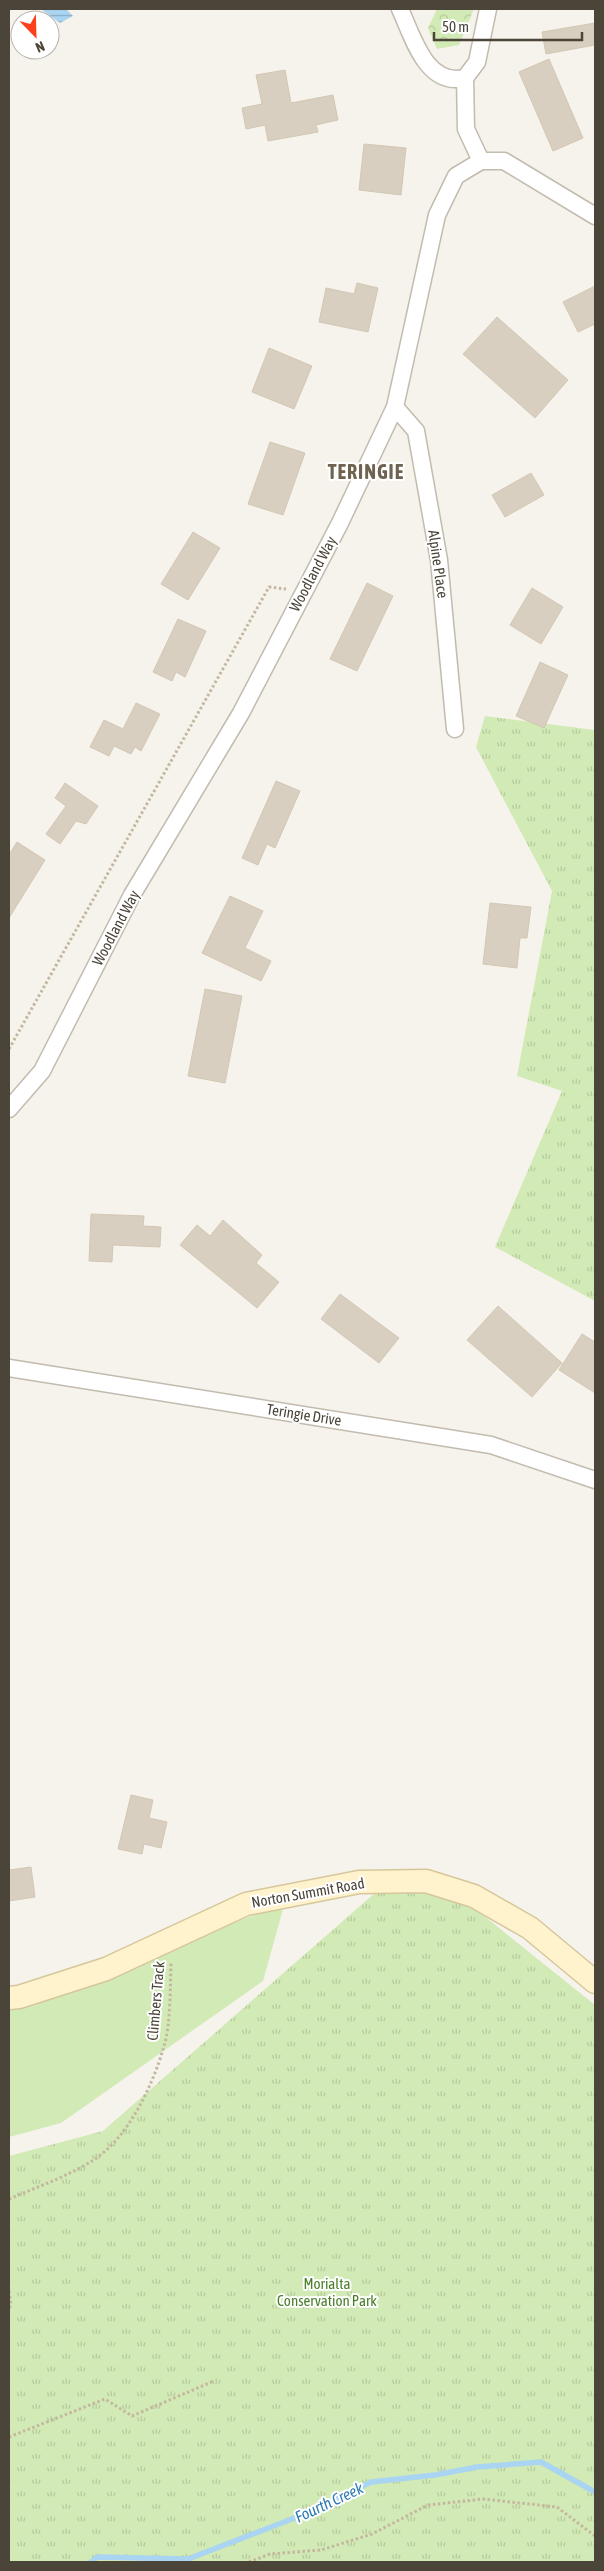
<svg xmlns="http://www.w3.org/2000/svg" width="604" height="2571" font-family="'Asap Condensed',sans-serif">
  <defs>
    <pattern id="forest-crowns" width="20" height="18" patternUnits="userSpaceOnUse" patternTransform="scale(1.25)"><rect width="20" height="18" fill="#d2eab5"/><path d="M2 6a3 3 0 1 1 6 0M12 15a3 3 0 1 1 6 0" fill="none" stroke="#b6ca9c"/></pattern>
    <pattern id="park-tufts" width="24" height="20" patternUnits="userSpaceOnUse" patternTransform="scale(1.25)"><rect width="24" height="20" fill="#d2eab5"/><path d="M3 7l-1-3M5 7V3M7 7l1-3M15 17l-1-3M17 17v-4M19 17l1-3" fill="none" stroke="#b6ca9c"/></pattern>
    <pattern id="water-rules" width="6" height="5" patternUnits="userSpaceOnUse" patternTransform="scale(1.25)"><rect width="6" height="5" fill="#a9d4f2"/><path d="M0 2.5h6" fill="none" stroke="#8caec5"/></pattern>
  </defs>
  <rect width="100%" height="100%" fill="#f6f3ec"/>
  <!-- green -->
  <polygon fill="#d2eab5" points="285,1902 263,1981 61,2123 9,2137 9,2008 33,2006"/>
  <!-- forest -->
  <polygon fill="url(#forest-crowns)" points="437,9 474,9 459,45 437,49 428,28"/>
  <!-- park -->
  <g fill="url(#park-tufts)">
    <polygon points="485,716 595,730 595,1301 495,1247 562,1091 517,1076 552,891 476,747"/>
    <polygon points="443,1883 595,2005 595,2562 9,2562 9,2156 103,2131 376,1892"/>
  </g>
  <!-- water -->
  <polygon fill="url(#water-rules)" points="41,9 66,9 73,16 60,23"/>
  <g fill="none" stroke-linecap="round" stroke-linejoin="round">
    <!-- stream -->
    <polyline stroke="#a9d4f2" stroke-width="5.5" points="91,2562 97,2557 188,2559 310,2512 371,2482 435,2475 477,2467 541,2462 595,2492"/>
  </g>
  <!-- building -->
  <g fill="#d8cfc1" stroke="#d3c7b4">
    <polygon points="595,23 595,45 546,54 542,32"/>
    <polygon points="549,59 583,138 553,151 519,72"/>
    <polygon points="285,70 291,103 333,95 338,120 316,125 318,132 268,141 265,125 246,129 242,108 262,104 256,75"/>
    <polygon points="364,144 406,148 401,195 359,190"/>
    <polygon points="357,283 378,288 368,332 319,322 326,288 354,294"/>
    <polygon points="595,286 595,324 578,332 563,302"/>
    <polygon points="497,317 568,380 535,418 463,354"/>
    <polygon points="269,348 312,366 294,409 252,392"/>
    <polygon points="270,442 305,453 283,515 248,504"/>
    <polygon points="531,473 544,495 505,517 492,495"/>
    <polygon points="193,532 220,548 188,600 161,584"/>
    <polygon points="367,583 393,596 357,671 330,659"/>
    <polygon points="532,588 563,607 541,644 510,625"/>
    <polygon points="178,619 206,631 185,677 176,672 172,681 153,672"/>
    <polygon points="540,662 568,675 544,728 516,716"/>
    <polygon points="136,703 160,714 141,751 135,747 131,754 114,746 109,756 90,747 104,720 123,729"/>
    <polygon points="276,781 300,791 275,848 267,844 258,865 242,858"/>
    <polygon points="65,783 98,806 86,824 76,821 60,844 46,834 66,806 55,798"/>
    <polygon points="17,842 45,860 9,918 9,855"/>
    <polygon points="230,896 263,911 245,948 271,961 261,981 202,953"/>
    <polygon points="490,903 531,907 527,938 520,938 517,968 483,964"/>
    <polygon points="205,989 242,996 225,1083 188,1076"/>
    <polygon points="91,1214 144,1216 143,1226 161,1227 160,1247 113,1245 112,1262 89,1261"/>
    <polygon points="223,1220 262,1255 256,1263 279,1282 257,1308 180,1245 197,1225 210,1236"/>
    <polygon points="340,1294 399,1338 379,1363 321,1319"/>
    <polygon points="498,1306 562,1363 532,1397 467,1340"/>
    <polygon points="582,1334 595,1342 595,1393 559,1370"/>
    <polygon points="131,1795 153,1800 149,1818 167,1822 161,1848 144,1844 142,1854 118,1849"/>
    <polygon points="31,1867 35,1897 9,1901 9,1870"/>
  </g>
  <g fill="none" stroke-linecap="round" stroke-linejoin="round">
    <defs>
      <g id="minor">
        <path d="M400 9C413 37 426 87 465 78"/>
        <polyline points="481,161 504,161 595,216"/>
        <polyline points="395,407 416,431 439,560 455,729"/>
        <polyline points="9,1109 42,1071 132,895 241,713 340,523 395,407 437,215 456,176 481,161 466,129 465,78 477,62 488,9"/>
        <polyline points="9,1368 491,1445 595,1480"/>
      </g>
      <polyline id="secondary" points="9,1998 19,1997 106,1969 246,1904 359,1882 426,1881 474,1896 530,1928 595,1982"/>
    </defs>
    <!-- minor casing -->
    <use href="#minor" stroke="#c2bbae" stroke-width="19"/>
    <!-- secondary casing -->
    <use href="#secondary" stroke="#d6c79b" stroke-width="25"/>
    <!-- path -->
    <g stroke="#c4b79f" stroke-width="3" stroke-dasharray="2.5 2.5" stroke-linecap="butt">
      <polyline points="9,1049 269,587 286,589"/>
      <path d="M9 2199C37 2187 66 2177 92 2161 128 2139 153 2085 164 2046 171 2024 170 1986 171 1962"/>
      <polyline points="9,2291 11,2305 9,2308"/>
      <polyline points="9,2437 105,2399 132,2416 214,2381"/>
      <polyline points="249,2562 270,2554 321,2550 372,2534 428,2505 483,2499 557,2507 595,2536"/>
    </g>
    <!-- minor -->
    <use href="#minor" stroke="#fff" stroke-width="16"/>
    <!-- secondary -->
    <use href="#secondary" stroke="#fff3cd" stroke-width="22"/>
  </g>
  <g text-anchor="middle" stroke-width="4" stroke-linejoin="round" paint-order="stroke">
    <!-- street labels -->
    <g font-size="15" fill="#4b4439" stroke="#fff">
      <text transform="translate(438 564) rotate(82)" y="5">Alpine Place</text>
      <text transform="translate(313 574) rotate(-62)" y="5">Woodland Way</text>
      <text transform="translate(116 928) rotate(-62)" y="5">Woodland Way</text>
      <text transform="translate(304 1415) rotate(9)" y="5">Teringie Drive</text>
      <text transform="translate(308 1893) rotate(-10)" y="5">Norton Summit Road</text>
      <text transform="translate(156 2001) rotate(-85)" y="5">Climbers Track</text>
    </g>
    <!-- park labels -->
    <g font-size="15" fill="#4a7f2a" stroke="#fff">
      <text x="327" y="2289">Morialta<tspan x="327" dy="17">Conservation Park</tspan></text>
    </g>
    <!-- water labels -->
    <g font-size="16" font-style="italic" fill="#2e7ab2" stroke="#fff">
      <text transform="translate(329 2502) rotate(-25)" y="6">Fourth Creek</text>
    </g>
    <!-- district labels -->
    <g font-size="20" font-weight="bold" letter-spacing="1" fill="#6e6250" stroke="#fff">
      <text x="366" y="479">TERINGIE</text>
    </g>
  </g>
  <!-- border -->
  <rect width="604" height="2571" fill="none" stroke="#4b4439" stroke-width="20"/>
  <!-- north arrow -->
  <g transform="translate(35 35) rotate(157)"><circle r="24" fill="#ffffff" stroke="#b7b4b0"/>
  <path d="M0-4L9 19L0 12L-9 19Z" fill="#fc3f1d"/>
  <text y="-8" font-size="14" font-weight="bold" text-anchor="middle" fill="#4b4439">N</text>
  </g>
  <!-- scale -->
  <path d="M434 32v8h148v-8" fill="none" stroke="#4b4439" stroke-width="2.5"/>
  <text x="442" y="32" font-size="15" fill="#4b4439" stroke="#ffffff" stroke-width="4" paint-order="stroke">50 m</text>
</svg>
